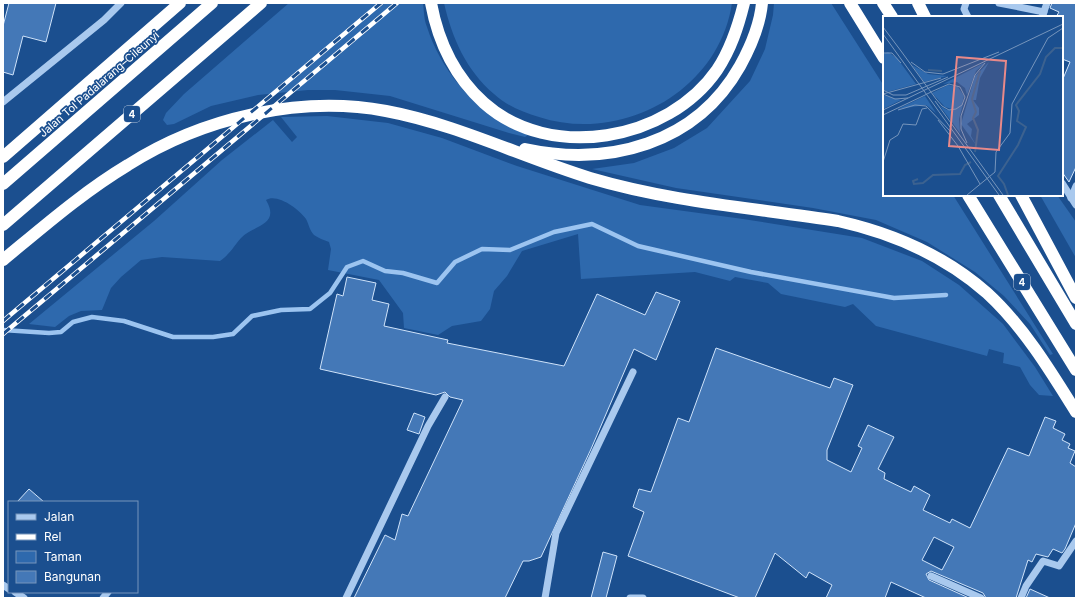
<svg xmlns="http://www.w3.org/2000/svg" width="1079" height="601" font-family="Inter,sans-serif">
  <rect width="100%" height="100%" fill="#1b4f8f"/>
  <!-- green -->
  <g fill="#2e69ad">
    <path d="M289 3H423C424 11 424 20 427 27 442 74 481 118 528 135L525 137 509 133 390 96 335 90H308L258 95 211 106 174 124 167 125 163 120 166 113 184 94Z"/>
    <path d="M444 3H732C719 91 622 144 539 117 523 112 507 106 494 94 466 70 452 38 444 3Z"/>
    <polygon points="774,3 831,3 884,86 884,195 953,195 1053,354 1050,355 1030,324 1004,296 975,272 927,242 876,220 813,208 676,188 592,169 634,163 674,148 707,128 750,81 765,49 773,15"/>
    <path d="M327 116 388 123 442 138 517 166 640 205 743 219 862 238 922 261 959 285 1003 324 1035 367 1053 396 1039 395 1030 385 1020 367 1003 363 1004 353 989 349 987 356 876 326 853 304 845 307 781 294 768 283 735 277 730 281 695 272 581 279 578 234 522 251 507 276 494 291 490 309 481 321 452 326 438 335 404 328 403 313 379 280 328 270 331 249 329 242C324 240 318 238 314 235 309 230 309 224 306 219 299 209 277 193 266 200 281 226 253 225 241 238 233 247 231 253 220 261L162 257 141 260 121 277 111 288 102 310 81 311 69 316 55 327 29 324 154 221 222 160 273 120 292 142 297 137 281 117Z"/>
    <polygon points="1040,195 1057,195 1076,222 1076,258"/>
  </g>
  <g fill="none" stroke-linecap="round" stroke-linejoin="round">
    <!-- stream -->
    <polyline stroke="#9cc4f0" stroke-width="4.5" points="3,330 49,333 61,332 73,322 92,317 124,321 173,337 213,337 233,334 252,316 281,310 310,309 330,293 347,267 363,261 385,271 403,273 437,283 455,262 482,249 510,250 554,232 592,224 638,246 751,272 894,298 946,295"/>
  </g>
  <!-- building -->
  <g fill="#4478b7" stroke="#cfe3fa" fill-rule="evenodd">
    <polygon points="9,3 56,3 46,42 23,36 13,75 3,72 3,26"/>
    <polygon points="1052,3 1076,3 1076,167 1069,182 1062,172 1062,81 1070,62 1062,59 1062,17 1056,17 1059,12 1050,8"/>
    <polygon points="347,277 376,283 372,300 389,304 384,326 448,340 447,343 564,366 597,294 645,315 656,292 680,301 656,360 634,349 591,449 541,557 529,561 523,561 505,598 354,598 385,535 395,540 402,514 408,516 463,400 450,397 445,392 436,395 320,369 337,294 343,296"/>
    <path d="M716 348 830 388 834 378 853 385 827 450V460L851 472 862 448 858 446 868 425 894 437 878 469 885 473 884 479 911 492 914 486 930 495 923 510 950 523 952 519 970 528 1008 448 1029 456 1045 417 1056 421 1053 428 1065 434 1062 440 1070 444 1068 448 1075 451 1070 463 1076 467V523L1065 549 1062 553 1053 549 1048 557 1036 554 1032 562 1028 560 1016 598H986L983 593 931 571 926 574 929 580 969 598H926L891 582 885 598H826L832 585 809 572 806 578 775 553 755 598H740L628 556 644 512 633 507 639 489 651 492 678 418 689 422ZM934 537 954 547 942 570 922 560Z"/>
    <polygon points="414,413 425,417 419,434 407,430"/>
    <polygon points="29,489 44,502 17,502"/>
    <polygon points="603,552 617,556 606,598 591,598"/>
    <polygon points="1030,589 1050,598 1026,598"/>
  </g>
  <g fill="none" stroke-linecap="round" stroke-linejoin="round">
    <!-- minor -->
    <g stroke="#a9c9ee" stroke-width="7">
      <polyline points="966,3 964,9 968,17"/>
      <polyline points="999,3 1044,12"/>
      <polyline points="1042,17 1047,3"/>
      <polyline points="3,102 104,20 121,3"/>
      <polyline points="1062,183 1076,205"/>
      <polyline points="1071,198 1076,186"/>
      <polyline points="931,576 981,598"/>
      <polyline points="3,585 9,589"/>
      <polyline points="15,592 24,598"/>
      <polyline points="103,598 108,592"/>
      <polyline points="346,598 428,426 445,397"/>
      <polyline points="545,598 556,533 633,372"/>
      <polyline points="630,598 643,598"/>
      <polyline points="1021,598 1026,586 1043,561 1059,566 1076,541"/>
    </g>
    <!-- highway -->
    <g stroke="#fff" stroke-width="12">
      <path d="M431 3C438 41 454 76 484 103 550 162 668 141 717 70 731 49 738 27 744 3"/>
      <polyline points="850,3 884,58"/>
      <polyline points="883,3 892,17"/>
      <polyline points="918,3 925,17"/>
      <path d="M525 149C609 167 696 144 740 66 751 46 760 25 762 3"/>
      <polyline points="3,157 180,3"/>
      <polyline points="3,184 212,3"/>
      <polyline points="968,195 1076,370"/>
      <polyline points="999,195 1076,324"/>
      <polyline points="1021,195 1076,298"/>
      <polyline points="3,225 261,3"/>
      <path d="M3 260C43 227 83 192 128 165 202 118 299 95 386 111 456 124 522 157 590 178 671 202 755 208 838 221 892 233 945 256 987 293 1023 326 1050 370 1076 412"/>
    </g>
    <defs>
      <g id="rail">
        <polyline points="3,321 381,3"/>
        <polyline points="3,334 397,3"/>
      </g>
    </defs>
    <!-- rail casing -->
    <use href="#rail" stroke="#fff" stroke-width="4.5"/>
    <!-- rail -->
    <use href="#rail" stroke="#1b4f8f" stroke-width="3" stroke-dasharray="9" stroke-linecap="butt"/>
  </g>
  <g text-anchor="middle" stroke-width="3.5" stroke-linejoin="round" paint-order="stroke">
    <!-- shield labels -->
    <g fill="#1b4f8f" stroke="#bbcadd" stroke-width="1">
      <rect x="124" y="106" width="16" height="16" rx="3"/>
      <rect x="1014" y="274" width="16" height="16" rx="3"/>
    </g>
    <g font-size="10" font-weight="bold" fill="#fff">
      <text x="132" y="118">4</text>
      <text x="1022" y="286">4</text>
    </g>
    <!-- street labels -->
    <g font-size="11" fill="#fff" stroke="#1b4f8f">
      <text transform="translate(99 84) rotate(-41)" y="4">Jalan Tol Padalarang–Cileunyi</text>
    </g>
  </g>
  <!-- overview -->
  <g transform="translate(883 16)">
    <rect width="180" height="180" fill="#1b4f8f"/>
    <path d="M5 36 14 42 33 68 4 76 0 73V38ZM103 46 93 55 84 79 82 72 74 66 60 68ZM106 46 97 62 93 84H90L96 92V99L84 108 89 113 88 120 93 129 78 108 92 60ZM29 49 45 58 64 60 41 66ZM65 69 75 71 81 80 79 88 69 93 62 91 49 77ZM0 79 18 84 0 93ZM42 80 53 97 43 89 15 93ZM80 88 76 103 77 117 57 90 64 94Z" fill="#2e69ad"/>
    <path fill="none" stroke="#3c6290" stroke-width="2" d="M45 54 59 55M92 136 95 114 90 102 93 96 89 83 97 55M35 163 30 165 31 168 40 167 50 159 77 158 82 149 88 146M125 179 121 168 115 160 135 129 143 111 134 105 136 95 133 89 157 58 163 41 172 32H180"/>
    <path fill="none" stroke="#7695bc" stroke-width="1" d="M0 11 18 35 53 83 59 90 66 94 73 93 79 89 82 81 77 71 66 68 50 75 40 80 0 99M0 18 116 179M0 37H9L18 47M28 46 42 56 60 58 116 36M0 74 10 79H23L65 61M0 78 58 62M0 78 12 83 25 82M52 85 120 179M0 94 180 8M15 94 32 89 43 90 68 116M55 104 75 130 97 168M84 127 78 113V100L92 59 102 47M0 146 7 124 15 119 20 108 33 109 39 93 44 92M84 179 112 156 113 136 127 117 129 88 165 22 180 12"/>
    <path fill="#e88989" fill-opacity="0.15" stroke="#e88989" stroke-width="2" d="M74 41 123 45 116 134 66 130Z"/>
    <rect width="180" height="180" fill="none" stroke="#fff" stroke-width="2"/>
  </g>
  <!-- border -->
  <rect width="1079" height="601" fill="none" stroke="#ffffff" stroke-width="8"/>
  <!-- legend -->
  <rect x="8" y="501" width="130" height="92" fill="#1b4f8f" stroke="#7695bc"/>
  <rect x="16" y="514" width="20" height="6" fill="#a9c9ee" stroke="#7695bc"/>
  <text x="44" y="521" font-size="12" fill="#ffffff">Jalan</text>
  <rect x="16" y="534" width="20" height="6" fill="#ffffff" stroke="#7695bc"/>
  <text x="44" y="541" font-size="12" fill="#ffffff">Rel</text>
  <rect x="16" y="551" width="20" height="12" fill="#2e69ad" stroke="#7695bc"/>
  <text x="44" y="561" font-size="12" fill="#ffffff">Taman</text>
  <rect x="16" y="571" width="20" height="12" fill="#4478b7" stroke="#7695bc"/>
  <text x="44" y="581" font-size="12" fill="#ffffff">Bangunan</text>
</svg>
